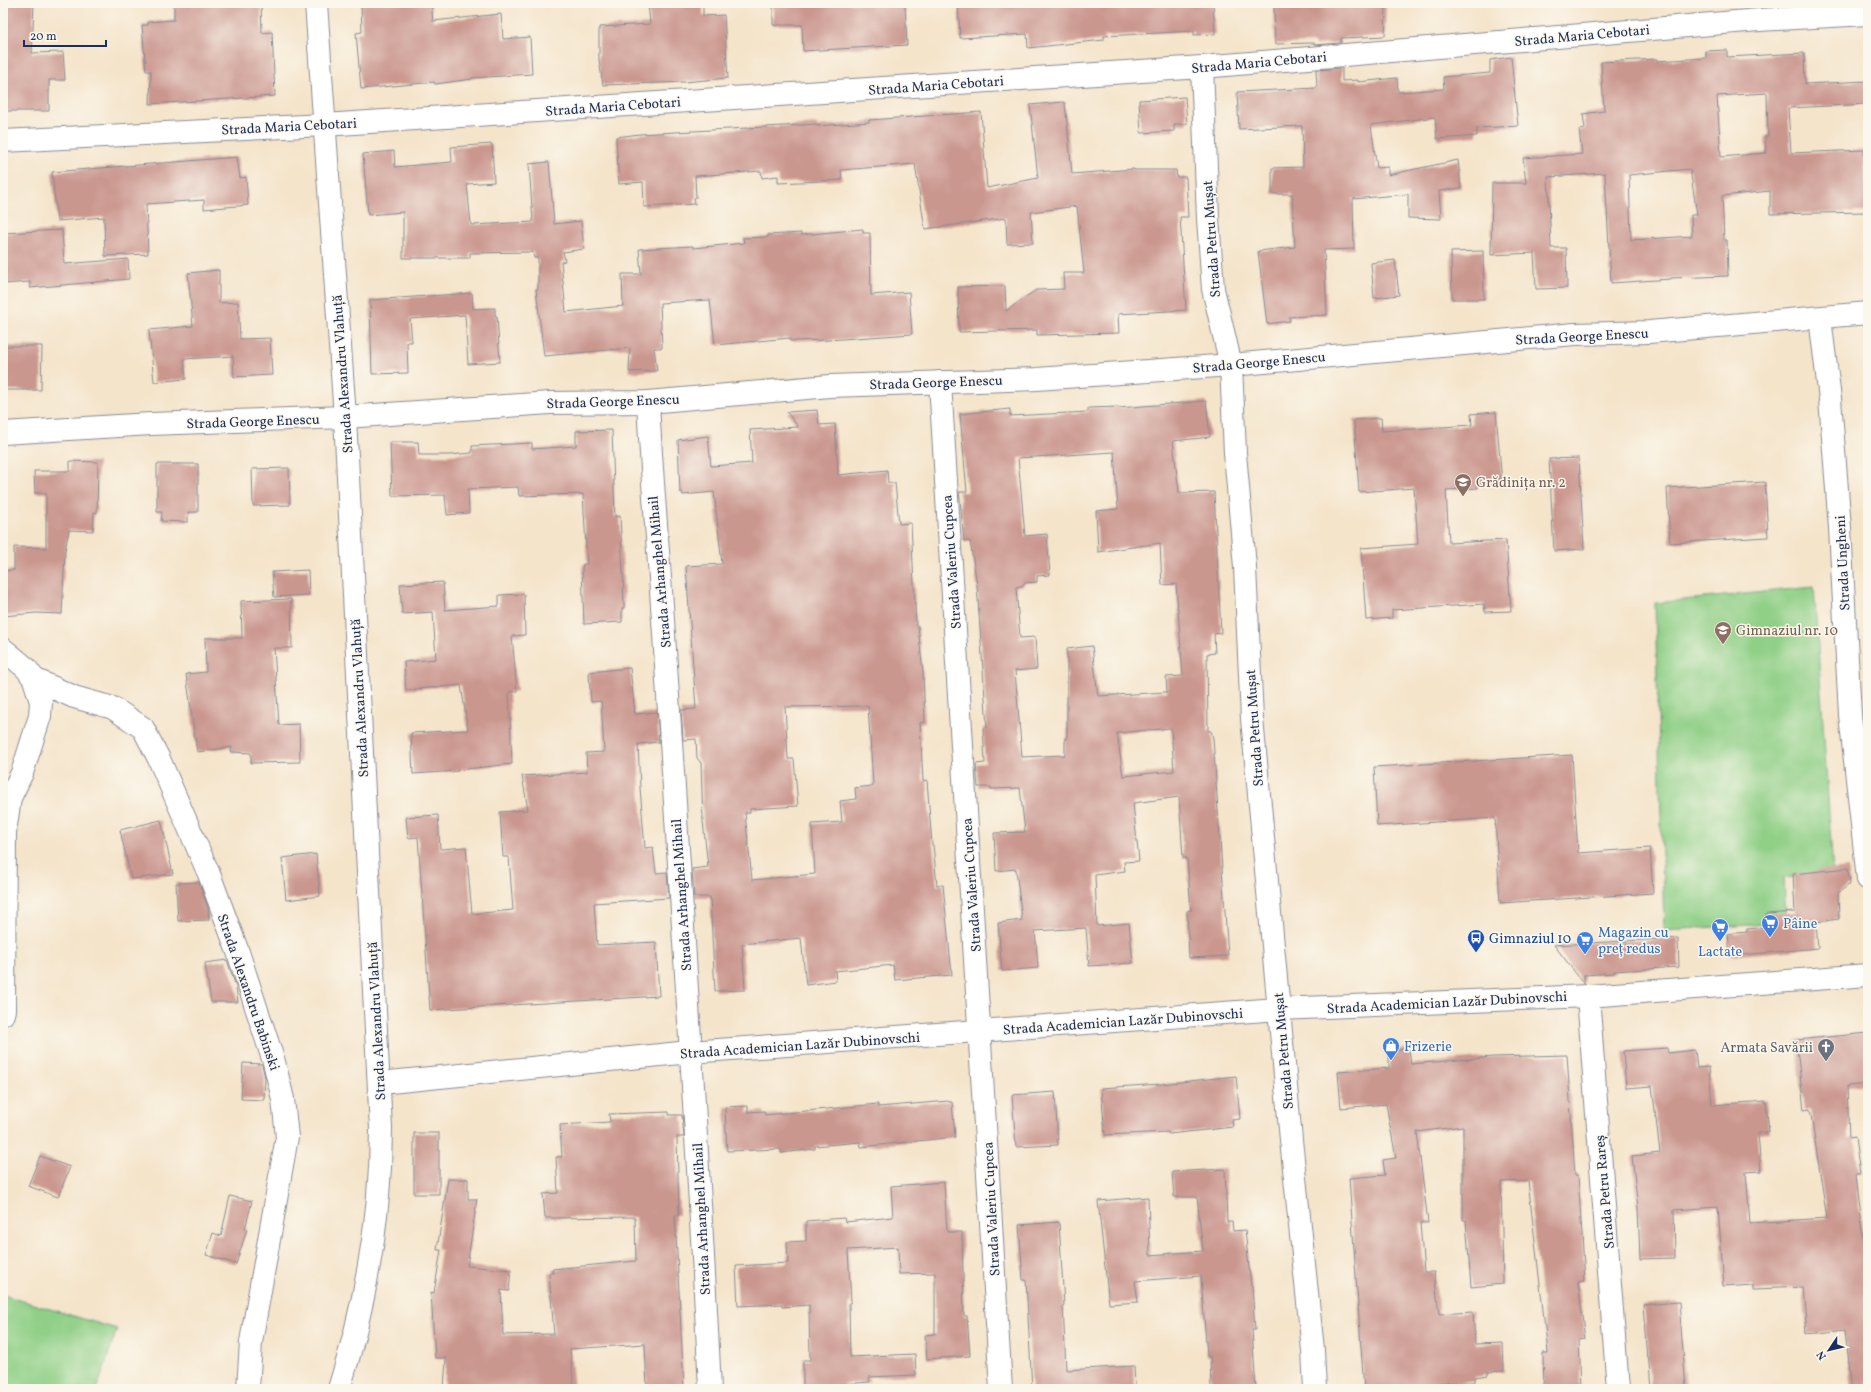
<svg xmlns="http://www.w3.org/2000/svg" width="1871" height="1392" font-family="Vollkorn,serif">
  <rect width="100%" height="100%" fill="#fbf7ec"/>
  <filter id="ink" filterUnits="userSpaceOnUse"><feTurbulence type="fractalNoise" baseFrequency=".025" numOctaves="2"/><feDisplacementMap in="SourceGraphic" scale="8" xChannelSelector="R" yChannelSelector="G"/><feConvolveMatrix kernelMatrix="1 2 1 2 8 2 1 2 1" color-interpolation-filters="sRGB"/></filter>
  <filter id="wash" filterUnits="userSpaceOnUse"><feTurbulence type="fractalNoise" baseFrequency=".012" numOctaves="4" result="noise"/><feDisplacementMap in="SourceGraphic" scale="16" xChannelSelector="R" yChannelSelector="G"/><feGaussianBlur stdDeviation="0.9" result="paint"/><feColorMatrix in="noise" values="0 0 0 0 0 0 0 0 0 0 0 0 0 0 0 0 0 1.4 0 .05"/><feComposite in="paint" operator="in"/></filter>
  <g filter="url(#wash)">
    <rect width="100%" height="100%" fill="#f4e4ca"/>
    <!-- green -->
    <g fill="#8fcf86" stroke="#557f72">
      <polygon points="1814,587 1833,873 1784,878 1786,923 1664,930 1655,603"/>
      <polygon points="3,1295 117,1329 97,1389 3,1389"/>
    </g>
    <g id="blocks">
      <!-- building -->
      <g fill="#ca978f" fill-rule="evenodd">
        <polygon points="3,3 34,3 32,53 63,52 65,80 49,80 49,111 3,111"/>
        <polygon points="174,3 261,3 262,33 272,32 275,96 150,104 151,71 146,71 142,25 148,25 148,22 174,20"/>
        <polygon points="361,3 431,3 433,21 501,14 503,39 530,37 532,74 472,78 472,79 435,84 434,82 361,89 356,33 362,32"/>
        <polygon points="648,3 676,3 676,5 703,3 703,16 724,15 728,78 684,82 603,85 599,60 599,27 650,24"/>
        <polygon points="773,3 905,3 907,45 803,51 802,25 773,25"/>
        <polygon points="958,3 1213,3 1215,34 1194,35 1194,31 1104,36 1104,40 1028,48 1027,34 960,38"/>
        <polygon points="1274,3 1386,3 1385,36 1341,38 1341,43 1315,45 1314,43 1275,44"/>
        <path d="M1727 50V57L1804 53 1805 84 1868 81V104L1788 108 1791 153 1864 150 1867 212 1770 214V191L1722 196 1724 240H1727L1728 276 1671 278V279L1611 283 1605 173 1548 177 1551 248H1566L1567 288 1536 289 1534 253 1491 255 1492 183H1526L1523 158 1582 154 1579 130 1585 129 1583 114 1604 111 1601 62 1657 59V61L1706 58V51ZM1767 93 1768 136H1765L1766 153 1721 157 1717 96ZM1690 169 1697 215H1691L1692 236 1631 240 1629 175Z"/>
        <polygon points="1511,57 1518,126 1477,128 1477,136 1437,139 1435,117 1371,125 1377,168 1388,167 1388,175 1458,160 1461,188 1439,191 1441,219 1408,218 1408,194 1353,199 1354,249 1324,250 1327,315 1289,317 1290,321 1267,324 1258,251 1295,247 1292,194 1272,194 1272,168 1303,167 1302,126 1239,129 1237,92 1317,88 1316,70 1342,68 1342,81 1358,80 1358,82 1397,78 1398,92 1444,89 1443,77 1490,73 1490,60"/>
        <polygon points="1185,97 1187,124 1174,124 1174,131 1141,133 1139,100"/>
        <polygon points="1063,102 1065,103 1072,174 1134,169 1134,170 1176,170 1177,177 1186,177 1188,217 1180,217 1186,310 1118,314 1119,333 1037,335 1037,330 959,332 958,287 1005,286 1006,311 1036,290 1064,289 1063,273 1084,273 1077,206 1031,212 1033,243 1007,244 1006,218 925,229 915,164 841,170 842,180 778,183 778,176 762,178 761,171 695,176 696,198 694,198 695,204 644,207 643,182 619,184 616,137 640,134 801,125 817,124 817,126 869,122 869,120 981,112 987,188 1038,178 1030,105"/>
        <polygon points="492,144 494,182 467,184 471,225 533,222 529,164 549,162 554,224 581,221 584,249 563,252 565,261 561,262 566,312 623,306 622,274 641,274 639,249 693,246 693,248 744,243 743,238 768,237 768,235 801,233 801,235 863,229 863,233 870,233 871,295 909,292 912,334 828,340 790,341 790,338 715,345 710,300 660,303 662,348 654,348 657,371 629,372 630,348 544,356 536,289 538,289 538,258 534,258 533,252 470,253 470,258 403,258 403,212 368,215 363,154 394,151 395,167 452,162 451,147"/>
        <polygon points="237,157 240,178 246,177 248,205 204,209 204,200 146,204 148,254 105,256 104,217 57,221 52,172"/>
        <polygon points="62,230 64,264 128,259 129,279 30,288 30,282 3,284 3,233"/>
        <polygon points="1483,251 1484,299 1452,299 1451,252"/>
        <polygon points="1395,260 1399,295 1374,298 1371,263"/>
        <polygon points="219,270 219,303 238,302 240,339 270,338 272,375 234,377 233,356 184,359 186,379 154,382 149,330 193,326 188,273"/>
        <polygon points="472,293 473,309 495,308 495,316 497,316 500,362 468,364 465,315 410,319 412,342 407,342 408,373 372,374 370,300"/>
        <polygon points="3,346 42,346 41,390 3,390"/>
        <path d="M1206 401 1210 437 1173 441 1179 493 1214 492 1221 633 1214 634 1215 653 1207 654 1208 731H1211L1213 738 1228 956 1189 958 1187 911 1191 910 1187 858H1183L1179 797 1133 803 1139 861 1124 862 1125 871 1095 875 1097 926 1129 923 1133 963 1089 966 1086 928 1035 931 1038 968 1002 971 998 923 1022 920 1016 869 996 871 994 833 1025 832 1020 788 991 789V787H978L976 764 985 763 983 728 987 727 977 585 970 541H964L960 499 959 492H967L960 414 1010 409V416L1088 412V408L1119 407V408ZM1114 452 1118 509 1096 511 1098 552 1160 543 1162 585 1176 584 1183 676 1166 677 1167 692 1098 696 1092 646 1067 649V738H1065V755L1022 757 1015 671 1037 669 1035 637 1020 638 1016 587 1024 585V583L1037 582V576L1050 575 1047 534 1025 536 1018 458ZM1171 728 1174 771 1123 776 1117 733Z"/>
        <path d="M817 410 819 425 835 424 838 475 887 470 888 483H895L899 524 911 523 916 626H918L923 673 925 722 920 723 923 781 927 780 932 845H933L937 886 943 885 952 975 895 980 893 965 835 971 836 981 806 985 801 938 742 944 745 990 715 991 710 897H694L692 869 708 867 703 821 701 763 697 758 696 739 683 740 681 710 696 709 686 566 722 564 714 492 683 495 682 492H680L678 440 708 436 711 466 752 463 750 430 798 427 787 412ZM868 706 873 784 872 786 855 788 856 799 840 801 842 822 812 824 815 874 752 880 745 813H750V809L798 806 794 759H788L785 707Z"/>
        <polygon points="1496,412 1502,484 1478,484 1478,488 1446,490 1449,543 1506,540 1511,611 1485,612 1484,604 1392,610 1392,618 1366,620 1361,548 1418,544 1414,488 1359,492 1354,420 1381,418 1382,431 1472,425 1471,414"/>
        <polygon points="612,430 615,517 620,516 623,573 624,608 622,608 622,622 584,624 582,570 583,564 587,564 583,494 519,496 518,487 468,489 469,513 447,515 445,495 392,496 390,442 418,442 419,455 449,455 472,453 472,446 532,443 532,449 576,446 576,431"/>
        <polygon points="1579,458 1584,549 1554,551 1549,459"/>
        <polygon points="70,461 98,462 97,513 94,512 93,531 69,530 65,550 62,614 36,613 3,616 3,571 14,570 14,547 46,548 46,493 35,493 34,471 70,471"/>
        <polygon points="157,464 198,464 198,512 188,512 188,522 161,521 162,512 157,512"/>
        <polygon points="289,468 290,505 253,506 252,469"/>
        <polygon points="1765,482 1768,537 1670,543 1667,488"/>
        <polygon points="308,570 309,595 274,597 272,572"/>
        <polygon points="443,582 445,610 499,606 499,595 524,594 525,635 512,636 517,691 509,692 512,764 457,770 458,771 413,774 411,733 468,730 461,685 406,690 404,662 436,659 433,612 402,614 400,584"/>
        <polygon points="291,599 292,648 274,648 279,725 299,724 300,762 251,763 251,753 231,752 232,747 197,752 186,674 206,672 205,638 242,638 241,601"/>
        <polygon points="630,668 635,714 657,712 659,742 638,744 640,788 645,848 653,847 656,873 667,872 669,898 594,903 597,945 656,942 659,996 430,1010 418,837 408,838 406,817 438,815 440,849 466,847 472,914 513,910 509,857 503,857 500,812 528,810 522,776 587,772 586,753 604,752 601,701 591,702 589,674 589,672"/>
        <polygon points="1572,755 1578,853 1650,848 1653,893 1500,903 1495,818 1377,826 1374,767"/>
        <polygon points="161,820 173,874 131,879 120,830"/>
        <polygon points="316,854 320,896 286,900 282,858"/>
        <polygon points="1848,868 1850,884 1838,893 1839,919 1816,922 1818,948 1730,956 1728,934 1747,932 1747,929 1767,927 1766,914 1795,912 1793,874"/>
        <polygon points="199,882 208,908 209,920 178,921 176,883"/>
        <polygon points="1678,938 1679,967 1614,971 1614,973 1584,975 1584,984 1554,945"/>
        <polygon points="227,960 236,987 238,1002 211,1002 205,963"/>
        <polygon points="1868,1033 1868,1084 1847,1086 1849,1138 1855,1137 1860,1174 1856,1174 1868,1279 1868,1389 1851,1389 1844,1330 1807,1334 1803,1288 1753,1290 1753,1285 1724,1287 1718,1207 1674,1210 1675,1258 1640,1259 1638,1208 1632,1156 1660,1153 1652,1086 1626,1088 1623,1051 1667,1048 1668,1053 1695,1050 1697,1068 1709,1067 1712,1105 1766,1101 1769,1132 1758,1133 1761,1171 1746,1172 1750,1223 1827,1218 1810,1109 1804,1110 1796,1040"/>
        <polygon points="1409,1049 1411,1064 1493,1057 1567,1055 1575,1175 1578,1175 1585,1281 1578,1282 1585,1339 1579,1340 1581,1389 1544,1389 1543,1353 1548,1353 1528,1181 1501,1182 1503,1284 1471,1287 1466,1220 1463,1220 1463,1126 1417,1132 1428,1223 1420,1223 1424,1272 1434,1272 1439,1314 1473,1312 1475,1344 1503,1343 1504,1371 1488,1372 1488,1375 1475,1377 1475,1382 1438,1383 1439,1389 1364,1389 1349,1178 1385,1175 1383,1160 1396,1158 1386,1104 1341,1108 1338,1072 1389,1068 1389,1051"/>
        <polygon points="243,1063 262,1064 265,1078 264,1100 241,1099"/>
        <polygon points="1236,1076 1240,1119 1232,1120 1233,1127 1169,1134 1168,1132 1105,1135 1101,1088 1161,1084"/>
        <polygon points="1055,1092 1058,1145 1016,1147 1012,1095"/>
        <polygon points="949,1101 949,1102 952,1102 955,1137 861,1147 860,1142 815,1146 815,1149 781,1153 781,1149 727,1151 725,1107 748,1106 748,1112 764,1111 765,1115 878,1104 878,1107"/>
        <polygon points="669,1112 669,1115 682,1115 684,1137 677,1137 679,1215 675,1215 684,1389 647,1389 645,1344 570,1349 574,1389 444,1389 446,1358 435,1358 431,1292 434,1293 441,1250 437,1250 448,1179 468,1179 468,1199 477,1199 467,1266 511,1270 509,1291 501,1290 503,1335 554,1334 549,1273 553,1273 552,1269 636,1261 635,1217 545,1218 543,1194 558,1193 556,1157 562,1157 560,1125 610,1122 609,1114"/>
        <rect x="414" y="1133" width="25" height="61"/>
        <polygon points="40,1156 70,1167 58,1197 28,1186"/>
        <polygon points="1225,1169 1227,1222 1232,1222 1233,1231 1245,1230 1251,1286 1252,1286 1255,1330 1252,1330 1256,1389 1211,1389 1210,1356 1207,1356 1201,1276 1135,1281 1138,1302 1109,1304 1098,1201 1148,1197 1150,1255 1203,1251 1197,1197 1174,1197 1172,1172"/>
        <polygon points="944,1182 947,1232 962,1232 964,1316 967,1316 970,1356 927,1359 925,1335 935,1334 935,1273 899,1274 898,1247 848,1250 851,1302 849,1303 850,1357 915,1354 916,1375 869,1377 870,1382 843,1384 843,1388 803,1389 803,1360 810,1360 809,1305 782,1307 782,1304 738,1306 736,1266 788,1263 787,1242 806,1241 806,1221 844,1218 845,1222 893,1217 891,1186"/>
        <polygon points="230,1196 252,1201 245,1229 247,1229 236,1264 206,1255 213,1233 221,1236"/>
        <polygon points="1059,1222 1064,1305 1063,1305 1066,1370 1134,1366 1135,1387 1100,1389 1032,1389 1026,1280 1023,1280 1019,1225"/>
        <polygon points="1679,1302 1686,1389 1650,1389 1644,1305"/>
      </g>
    </g>
  </g>
  <g filter="url(#ink)">
    <use href="#blocks" fill-opacity="0" stroke="#888a94" stroke-width="1"/>
    <g fill="none" stroke-linecap="round" stroke-linejoin="round">
      <defs>
        <g id="minor">
          <path d="M316 3 345 417 381 1129C381 1216 365 1306 339 1389"/>
          <polyline points="1202,67 1208,218 1213,289 1231,365 1235,453 1245,567 1252,719 1291,1140 1313,1350 1315,1389"/>
          <polyline points="3,141 324,125 1202,67 1759,20 1868,14"/>
          <polyline points="1820,318 1830,399 1840,528 1850,715 1868,879"/>
          <polyline points="940,382 1001,1389"/>
          <path d="M648 402C652 485 660 567 665 650 681 896 698 1142 710 1389"/>
          <polyline points="3,433 151,424 345,417 550,403 648,402 830,386 1037,379 1231,365 1575,334 1649,332 1868,313"/>
          <polyline points="3,649 26,668 34,679 41,702 40,716 22,773 10,798 5,832 4,1010 3,1014"/>
          <polyline points="34,679 74,697 113,708 143,728 159,759 209,874 238,952 274,1062 283,1099 287,1137 251,1342 248,1389"/>
          <polyline points="1588,996 1618,1389"/>
          <polyline points="380,1083 690,1052 1279,1009 1588,996 1868,975"/>
        </g>
      </defs>
      <!-- minor casing -->
      <use href="#minor" stroke="#888a94" stroke-width="24"/>
      <!-- minor -->
      <use href="#minor" stroke="#fff" stroke-width="22"/>
    </g>
  </g>
  <!-- icons -->
  <defs>
    <symbol id="school-pin" viewBox="-11 -11 22 30"><path d="M0 17L-7.5 6A9.5 9.5 0 1 1 7.5 6Z" fill="#8d6e63" stroke="#fbf7ec"/><path d="M0-5L7-2L0 1L-7-2ZM-4 1L0 2.5L4 1V4Q0 6-4 4Z" fill="#fff"/></symbol>
    <symbol id="supermarket-pin" viewBox="-11 -11 22 30"><path d="M0 17L-7.5 6A9.5 9.5 0 1 1 7.5 6Z" fill="#3f7fe0" stroke="#fbf7ec"/><path d="M-6-5.5h2.5l.6 2H6L4.5 2H-2.5L-4.4-4H-6ZM-1.5 3.2a1.3 1.3 0 1 0 .1 0ZM3 3.2a1.3 1.3 0 1 0 .1 0Z" fill="#fff"/></symbol>
    <symbol id="bus-pin" viewBox="-11 -11 22 30"><path d="M0 17L-7.5 6A9.5 9.5 0 1 1 7.5 6Z" fill="#1a4fb4" stroke="#fbf7ec"/><path d="M-5-6H5V4H4V6H2V4H-2V6H-4V4H-5ZM-3.5-4V0h7V-4ZM-3.5 1.2v1.5H-2V1.2ZM2 1.2v1.5H3.5V1.2Z" fill="#fff"/></symbol>
    <symbol id="shop-pin" viewBox="-11 -11 22 30"><path d="M0 17L-7.5 6A9.5 9.5 0 1 1 7.5 6Z" fill="#3f7fe0" stroke="#fbf7ec"/><path d="M-5-2.5h2.3a2.7 3.5 0 0 1 5.4 0H5L5.5 6h-11ZM-1.5-2.5h3a1.5 2.3 0 0 0-3 0Z" fill="#fff"/></symbol>
    <symbol id="church-pin" viewBox="-11 -11 22 30"><path d="M0 17L-7.5 6A9.5 9.5 0 1 1 7.5 6Z" fill="#6b7280" stroke="#fbf7ec"/><path d="M-1.2-6h2.4v3.5h3.3v2.4h-3.3V6h-2.4V-.1h-3.3v-2.4h3.3Z" fill="#fff"/></symbol>
  </defs>
  <g fill-rule="evenodd">
    <use href="#school-pin" x="1453" y="472" width="20" height="27"/>
    <use href="#school-pin" x="1713" y="620" width="20" height="27"/>
    <use href="#supermarket-pin" x="1760" y="913" width="20" height="27"/>
    <use href="#supermarket-pin" x="1710" y="917" width="20" height="27"/>
    <use href="#bus-pin" x="1466" y="928" width="20" height="27"/>
    <use href="#supermarket-pin" x="1575" y="930" width="20" height="27"/>
    <use href="#shop-pin" x="1381" y="1036" width="20" height="27"/>
    <use href="#church-pin" x="1816" y="1037" width="20" height="27"/>
  </g>
  <g text-anchor="middle" stroke-width="3" stroke-linejoin="round" paint-order="stroke">
    <!-- street labels -->
    <g font-size="14" fill="#1b2f5e" stroke="#fbf7ec">
      <text transform="translate(1582 35) rotate(-5)" y="5">Strada Maria Cebotari</text>
      <text transform="translate(1259 62) rotate(-5)" y="5">Strada Maria Cebotari</text>
      <text transform="translate(936 85) rotate(-4)" y="5">Strada Maria Cebotari</text>
      <text transform="translate(613 106) rotate(-4)" y="5">Strada Maria Cebotari</text>
      <text transform="translate(289 126) rotate(-3)" y="5">Strada Maria Cebotari</text>
      <text transform="translate(1211 239) rotate(-94)" y="5">Strada Petru Mușat</text>
      <text transform="translate(1582 336) rotate(-3)" y="5">Strada George Enescu</text>
      <text transform="translate(1259 362) rotate(-5)" y="5">Strada George Enescu</text>
      <text transform="translate(342 374) rotate(-94)" y="5">Strada Аlexandru Vlahuță</text>
      <text transform="translate(936 382) rotate(-2)" y="5">Strada George Enescu</text>
      <text transform="translate(613 401) rotate(-2)" y="5">Strada George Enescu</text>
      <text transform="translate(253 421) rotate(-2)" y="5">Strada George Enescu</text>
      <text transform="translate(951 562) rotate(-94)" y="5">Strada Valeriu Cupcea</text>
      <text transform="translate(1842 563) rotate(-93)" y="5">Strada Ungheni</text>
      <text transform="translate(659 572) rotate(-95)" y="5">Strada Arhanghel Mihail</text>
      <text transform="translate(359 698) rotate(-93)" y="5">Strada Аlexandru Vlahuță</text>
      <text transform="translate(1254 728) rotate(-94)" y="5">Strada Petru Mușat</text>
      <text transform="translate(971 885) rotate(-94)" y="5">Strada Valeriu Cupcea</text>
      <text transform="translate(681 895) rotate(-94)" y="5">Strada Arhanghel Mihail</text>
      <text transform="translate(249 992) rotate(71)" y="5">Strada Alexandru Babinski</text>
      <text transform="translate(1447 1002) rotate(-3)" y="5">Strada Academician Lazăr Dubinovschi</text>
      <text transform="translate(376 1021) rotate(-93)" y="5">Strada Аlexandru Vlahuță</text>
      <text transform="translate(1123 1021) rotate(-4)" y="5">Strada Academician Lazăr Dubinovschi</text>
      <text transform="translate(800 1045) rotate(-4)" y="5">Strada Academician Lazăr Dubinovschi</text>
      <text transform="translate(1283 1051) rotate(-95)" y="5">Strada Petru Mușat</text>
      <text transform="translate(1604 1192) rotate(-95)" y="5">Strada Petru Rareș</text>
      <text transform="translate(991 1209) rotate(-93)" y="5">Strada Valeriu Cupcea</text>
      <text transform="translate(701 1219) rotate(-93)" y="5">Strada Arhanghel Mihail</text>
    </g>
    <!-- education labels -->
    <g font-size="14" fill="#785e54" stroke="#fbf7ec" text-anchor="start">
      <text x="1476" y="487">Grădinița nr. 2</text>
      <text x="1736" y="635">Gimnaziul nr. 10</text>
    </g>
    <!-- shop labels -->
    <g font-size="14" fill="#366cbe" stroke="#fbf7ec" text-anchor="start">
      <text x="1783" y="928">Pâine</text>
      <text x="1598" y="937">Magazin cu<tspan x="1598" dy="16">preţ redus</tspan></text>
      <text x="1720" y="956" text-anchor="middle">Lactate</text>
      <text x="1404" y="1051">Frizerie</text>
    </g>
    <!-- transit labels -->
    <g font-size="14" fill="#164399" stroke="#fbf7ec" text-anchor="start">
      <text x="1489" y="943">Gimnaziul 10</text>
    </g>
    <!-- worship labels -->
    <g font-size="14" fill="#5b616d" stroke="#fbf7ec" text-anchor="end">
      <text x="1813" y="1052">Armata Savării</text>
    </g>
  </g>
  <!-- margin -->
  <rect width="1871" height="1392" fill="none" stroke="#fbf7ec" stroke-width="16"/>
  <!-- north arrow -->
  <g transform="translate(1829 1350) rotate(235)" stroke="#fbf7ec" stroke-width="3" paint-order="stroke">
  <path d="M0-3L7 15L0 10L-7 15Z" fill="#1b2f5e"/>
  <text y="-6" font-size="11" font-weight="bold" text-anchor="middle" fill="#1b2f5e">N</text>
  </g>
  <!-- scale -->
  <path d="M24 40v6h82v-6" fill="none" stroke="#1b2f5e" stroke-width="2"/>
  <text x="30" y="40" font-size="12" fill="#1b2f5e" stroke="#fbf7ec" stroke-width="3" paint-order="stroke">20 m</text>
</svg>
